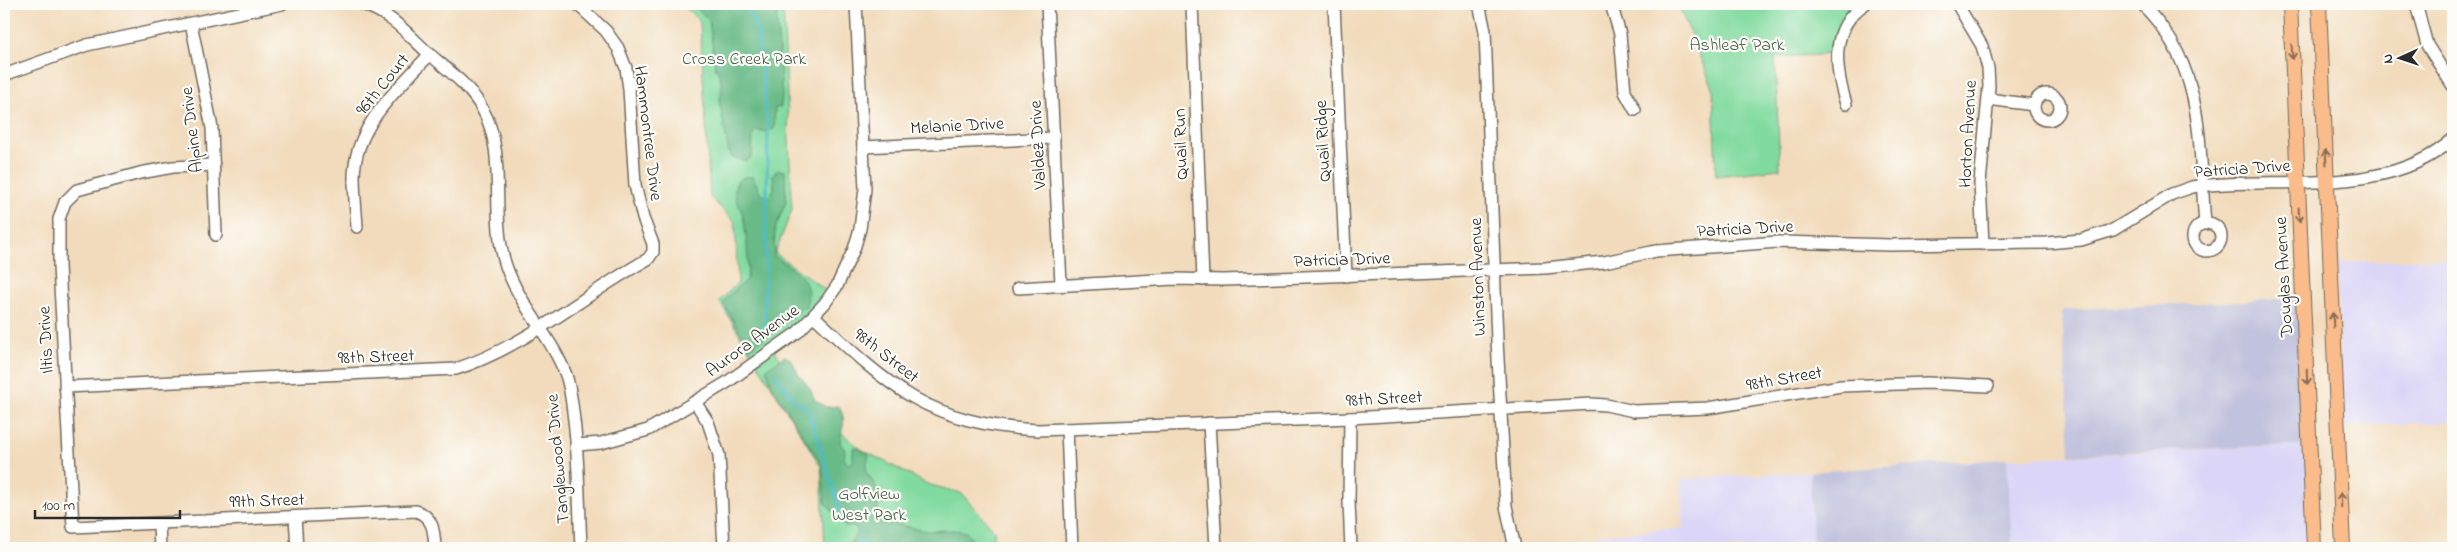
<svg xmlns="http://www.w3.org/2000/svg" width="2457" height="552" font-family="'Indie Flower',sans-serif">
  <rect width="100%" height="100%" fill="#fdfcf7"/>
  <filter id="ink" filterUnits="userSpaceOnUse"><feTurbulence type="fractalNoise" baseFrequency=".02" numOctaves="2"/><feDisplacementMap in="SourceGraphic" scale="10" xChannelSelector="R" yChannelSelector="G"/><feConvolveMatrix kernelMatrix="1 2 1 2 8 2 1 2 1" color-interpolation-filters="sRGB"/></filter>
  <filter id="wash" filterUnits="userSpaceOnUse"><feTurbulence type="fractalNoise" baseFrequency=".0096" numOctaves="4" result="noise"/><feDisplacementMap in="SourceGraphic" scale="20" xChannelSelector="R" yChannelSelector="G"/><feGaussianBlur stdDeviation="1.12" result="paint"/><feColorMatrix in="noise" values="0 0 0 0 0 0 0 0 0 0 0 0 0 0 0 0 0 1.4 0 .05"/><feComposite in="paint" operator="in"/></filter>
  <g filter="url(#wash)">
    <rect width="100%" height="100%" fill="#f2dbbc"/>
    <!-- built -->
    <g fill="#dbd6f7">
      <polygon points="2453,258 2453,422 2343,426 2337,263"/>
      <polygon points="2310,444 2314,548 2012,548 2007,459"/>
      <polygon points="1810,472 1813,548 1596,548 1595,535 1683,528 1681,479"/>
    </g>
    <!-- industrial -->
    <g fill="#c1c2dd">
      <polygon points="2303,298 2310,444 2070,455 2062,310"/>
      <polygon points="2007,459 2012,548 1813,548 1810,472"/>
    </g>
    <!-- green -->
    <g fill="#81da9f" stroke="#568265">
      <polygon points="682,4 783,4 792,210 775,253 831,294 774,349 808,405 861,449 927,484 961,493 994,530 995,548 825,548 821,467 719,301 738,283 735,222 710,197 700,22"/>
      <polygon points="1678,4 1865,4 1859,8 1837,54 1775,57 1780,169 1716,176 1713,88"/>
    </g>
    <!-- forest -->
    <g fill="#68ba86" stroke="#4a7258">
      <path d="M692 4H776L782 95 781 107 775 108 774 129 762 132 757 130 753 133 752 157 746 161 731 157 729 153 719 100C724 92 721 74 715 67L709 20Z"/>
      <path d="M778 170 785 171 786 202 775 229 774 256C794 270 814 278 806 306L750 349 723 303 727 297 747 279C749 261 747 239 744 221 743 208 731 197 736 184 739 177 746 176 753 177L761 194 769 197 774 189 773 174Z"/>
      <path d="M785 356 792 360 798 374 809 387 815 400 826 407 839 406C848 424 841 426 840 443L845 450 844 459 849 464 853 463V448L856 447 869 455C863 480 868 469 876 488 880 497 876 508 879 517L891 523 927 531 953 530 966 532 978 547 985 548H847L858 531 854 526 845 527 825 502 822 465 774 390 766 369Z"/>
    </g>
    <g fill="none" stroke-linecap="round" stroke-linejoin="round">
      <!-- stream -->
      <g stroke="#4ebcc6" stroke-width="3">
        <polyline points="744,4 757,29 768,129 764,335"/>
        <polyline points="775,374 796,403 803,405 809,412 840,510 848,522"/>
        <polyline points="859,540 871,548"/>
      </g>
    </g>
  </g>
  <g filter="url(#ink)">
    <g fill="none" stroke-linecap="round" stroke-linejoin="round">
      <defs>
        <g id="minor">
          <path d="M362 4C390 13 407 33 428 53 448 70 470 86 483 110 508 155 489 217 506 266 520 306 551 336 566 375 571 389 572 405 574 420 579 462 579 505 581 548"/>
          <polyline points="1047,4 1061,284"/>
          <polyline points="1192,4 1203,280"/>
          <polyline points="1334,4 1346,276"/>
          <polyline points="1479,4 1485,31 1497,340 1506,506 1515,548"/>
          <polyline points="1611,4 1620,34 1625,92 1635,110"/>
          <polyline points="1957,4 1982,46 1988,68 1989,86 1980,183 1983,244"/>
          <path d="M2142 4C2206 67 2198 141 2205 224"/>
          <polyline points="2416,4 2427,45 2453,86"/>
          <polyline points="191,23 212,128 216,235"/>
          <polyline points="4,75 87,45 282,4"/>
          <circle cx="2047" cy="107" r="13"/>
          <polyline points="1988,99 2034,105"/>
          <path d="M1846 104C1835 68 1829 28 1865 4"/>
          <polyline points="863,147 1054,138"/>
          <path d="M214 165 173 167 140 173 77 190 65 202 59 219V266L73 527 416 511C434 517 434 532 435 548"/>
          <circle cx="2207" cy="237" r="14"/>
          <path d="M357 227C356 210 354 193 354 176 355 125 398 89 430 54"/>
          <path d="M1018 288 1174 279 1224 280 1545 268 1604 262 1656 251 1778 242 1891 245 2047 243 2081 240 2113 230 2172 194 2192 187C2275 175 2386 200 2453 139"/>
          <path d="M814 316C890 388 929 424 1038 430L1350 418 1591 404 1606 405 1634 411 1708 408 1841 386 1928 383 1988 386"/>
          <path d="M65 387 456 369C527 346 583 295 648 259L653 252V244L643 218 635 185 629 89 626 68 618 48 606 31 577 4"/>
          <polyline points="695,402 708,422 719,455 724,548"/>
          <polyline points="1350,418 1349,502 1351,548"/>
          <polyline points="1209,423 1216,548"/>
          <polyline points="1067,429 1072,548"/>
          <polyline points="577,445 601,443 648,430 726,383 798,332 825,303 837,286 854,249 860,229 865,189 856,4"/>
          <polyline points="295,517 297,548"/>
          <polyline points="159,523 160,548"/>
        </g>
        <g id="major">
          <polyline points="2290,4 2314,548"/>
          <polyline points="2319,4 2343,548"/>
        </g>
      </defs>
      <!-- minor casing -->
      <use href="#minor" stroke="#71695e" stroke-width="14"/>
      <!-- major casing -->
      <use href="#major" stroke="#71695e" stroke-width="16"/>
      <!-- minor -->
      <use href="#minor" stroke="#fff" stroke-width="11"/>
      <!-- major -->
      <use href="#major" stroke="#f9bc8a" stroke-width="14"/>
    </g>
    <!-- one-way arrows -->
    <defs><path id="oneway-shaft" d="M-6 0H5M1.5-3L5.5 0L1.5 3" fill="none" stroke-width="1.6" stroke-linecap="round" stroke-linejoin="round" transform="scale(1.25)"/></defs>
    <g stroke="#886c56">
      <use href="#oneway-shaft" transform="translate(2292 52) rotate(87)"/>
      <use href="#oneway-shaft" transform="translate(2326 157) rotate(-93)"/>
      <use href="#oneway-shaft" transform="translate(2299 215) rotate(87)"/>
      <use href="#oneway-shaft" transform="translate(2333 320) rotate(-93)"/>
      <use href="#oneway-shaft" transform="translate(2307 377) rotate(88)"/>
      <use href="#oneway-shaft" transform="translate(2341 500) rotate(-92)"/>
    </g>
  </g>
  <g text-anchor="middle" stroke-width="4.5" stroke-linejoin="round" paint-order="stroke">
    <!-- park labels -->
    <g font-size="18" fill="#45604e" stroke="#fdfcf7">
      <text x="1737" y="50">Ashleaf Park</text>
      <text x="744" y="64">Cross Creek Park</text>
      <text x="869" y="499">Golfview<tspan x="869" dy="21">West Park</tspan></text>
    </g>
    <!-- street labels -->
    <g font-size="18" fill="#2b2b2b" stroke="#fdfcf7">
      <text transform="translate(382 84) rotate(-51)" y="6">96th Court</text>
      <text transform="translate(957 125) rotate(-3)" y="6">Melanie Drive</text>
      <text transform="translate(191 130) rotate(-97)" y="6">Alpine Drive</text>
      <text transform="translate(649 133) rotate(83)" y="6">Hammontree Drive</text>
      <text transform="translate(1967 134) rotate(-87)" y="6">Horton Avenue</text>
      <text transform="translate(1322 141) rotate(-93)" y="6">Quail Ridge</text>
      <text transform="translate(1180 144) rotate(-92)" y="6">Quail Run</text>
      <text transform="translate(1037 145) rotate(-93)" y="6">Valdez Drive</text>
      <text transform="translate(2242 168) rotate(-4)" y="6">Patricia Drive</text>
      <text transform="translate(1745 228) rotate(-3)" y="6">Patricia Drive</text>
      <text transform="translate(1342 259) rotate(-2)" y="6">Patricia Drive</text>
      <text transform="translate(1477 277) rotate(-92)" y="6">Winston Avenue</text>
      <text transform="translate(2283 277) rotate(-93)" y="6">Douglas Avenue</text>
      <text transform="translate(45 340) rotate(-93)" y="6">Iltis Drive</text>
      <text transform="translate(752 340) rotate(-36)" y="6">Aurora Avenue</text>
      <text transform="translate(887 355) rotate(38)" y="6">98th Street</text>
      <text transform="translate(376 356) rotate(-2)" y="6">98th Street</text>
      <text transform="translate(1784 378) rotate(-10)" y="6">98th Street</text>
      <text transform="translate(1384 398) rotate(-3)" y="6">98th Street</text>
      <text transform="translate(557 459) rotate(-95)" y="6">Tanglewood Drive</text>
      <text transform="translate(267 500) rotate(-2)" y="6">99th Street</text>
    </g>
  </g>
  <!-- margin -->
  <rect width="2457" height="552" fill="none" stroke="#fdfcf7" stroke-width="20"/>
  <!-- north arrow -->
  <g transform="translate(2400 58) rotate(267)" stroke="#fdfcf7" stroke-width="4" paint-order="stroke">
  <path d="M0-4L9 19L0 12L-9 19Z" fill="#2b2b2b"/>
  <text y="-8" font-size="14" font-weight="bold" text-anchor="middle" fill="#2b2b2b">N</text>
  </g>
  <!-- scale -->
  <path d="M35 510v8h145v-8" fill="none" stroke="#2b2b2b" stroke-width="2.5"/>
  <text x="42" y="510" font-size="15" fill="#2b2b2b" stroke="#fdfcf7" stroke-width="4" paint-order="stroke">100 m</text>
</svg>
